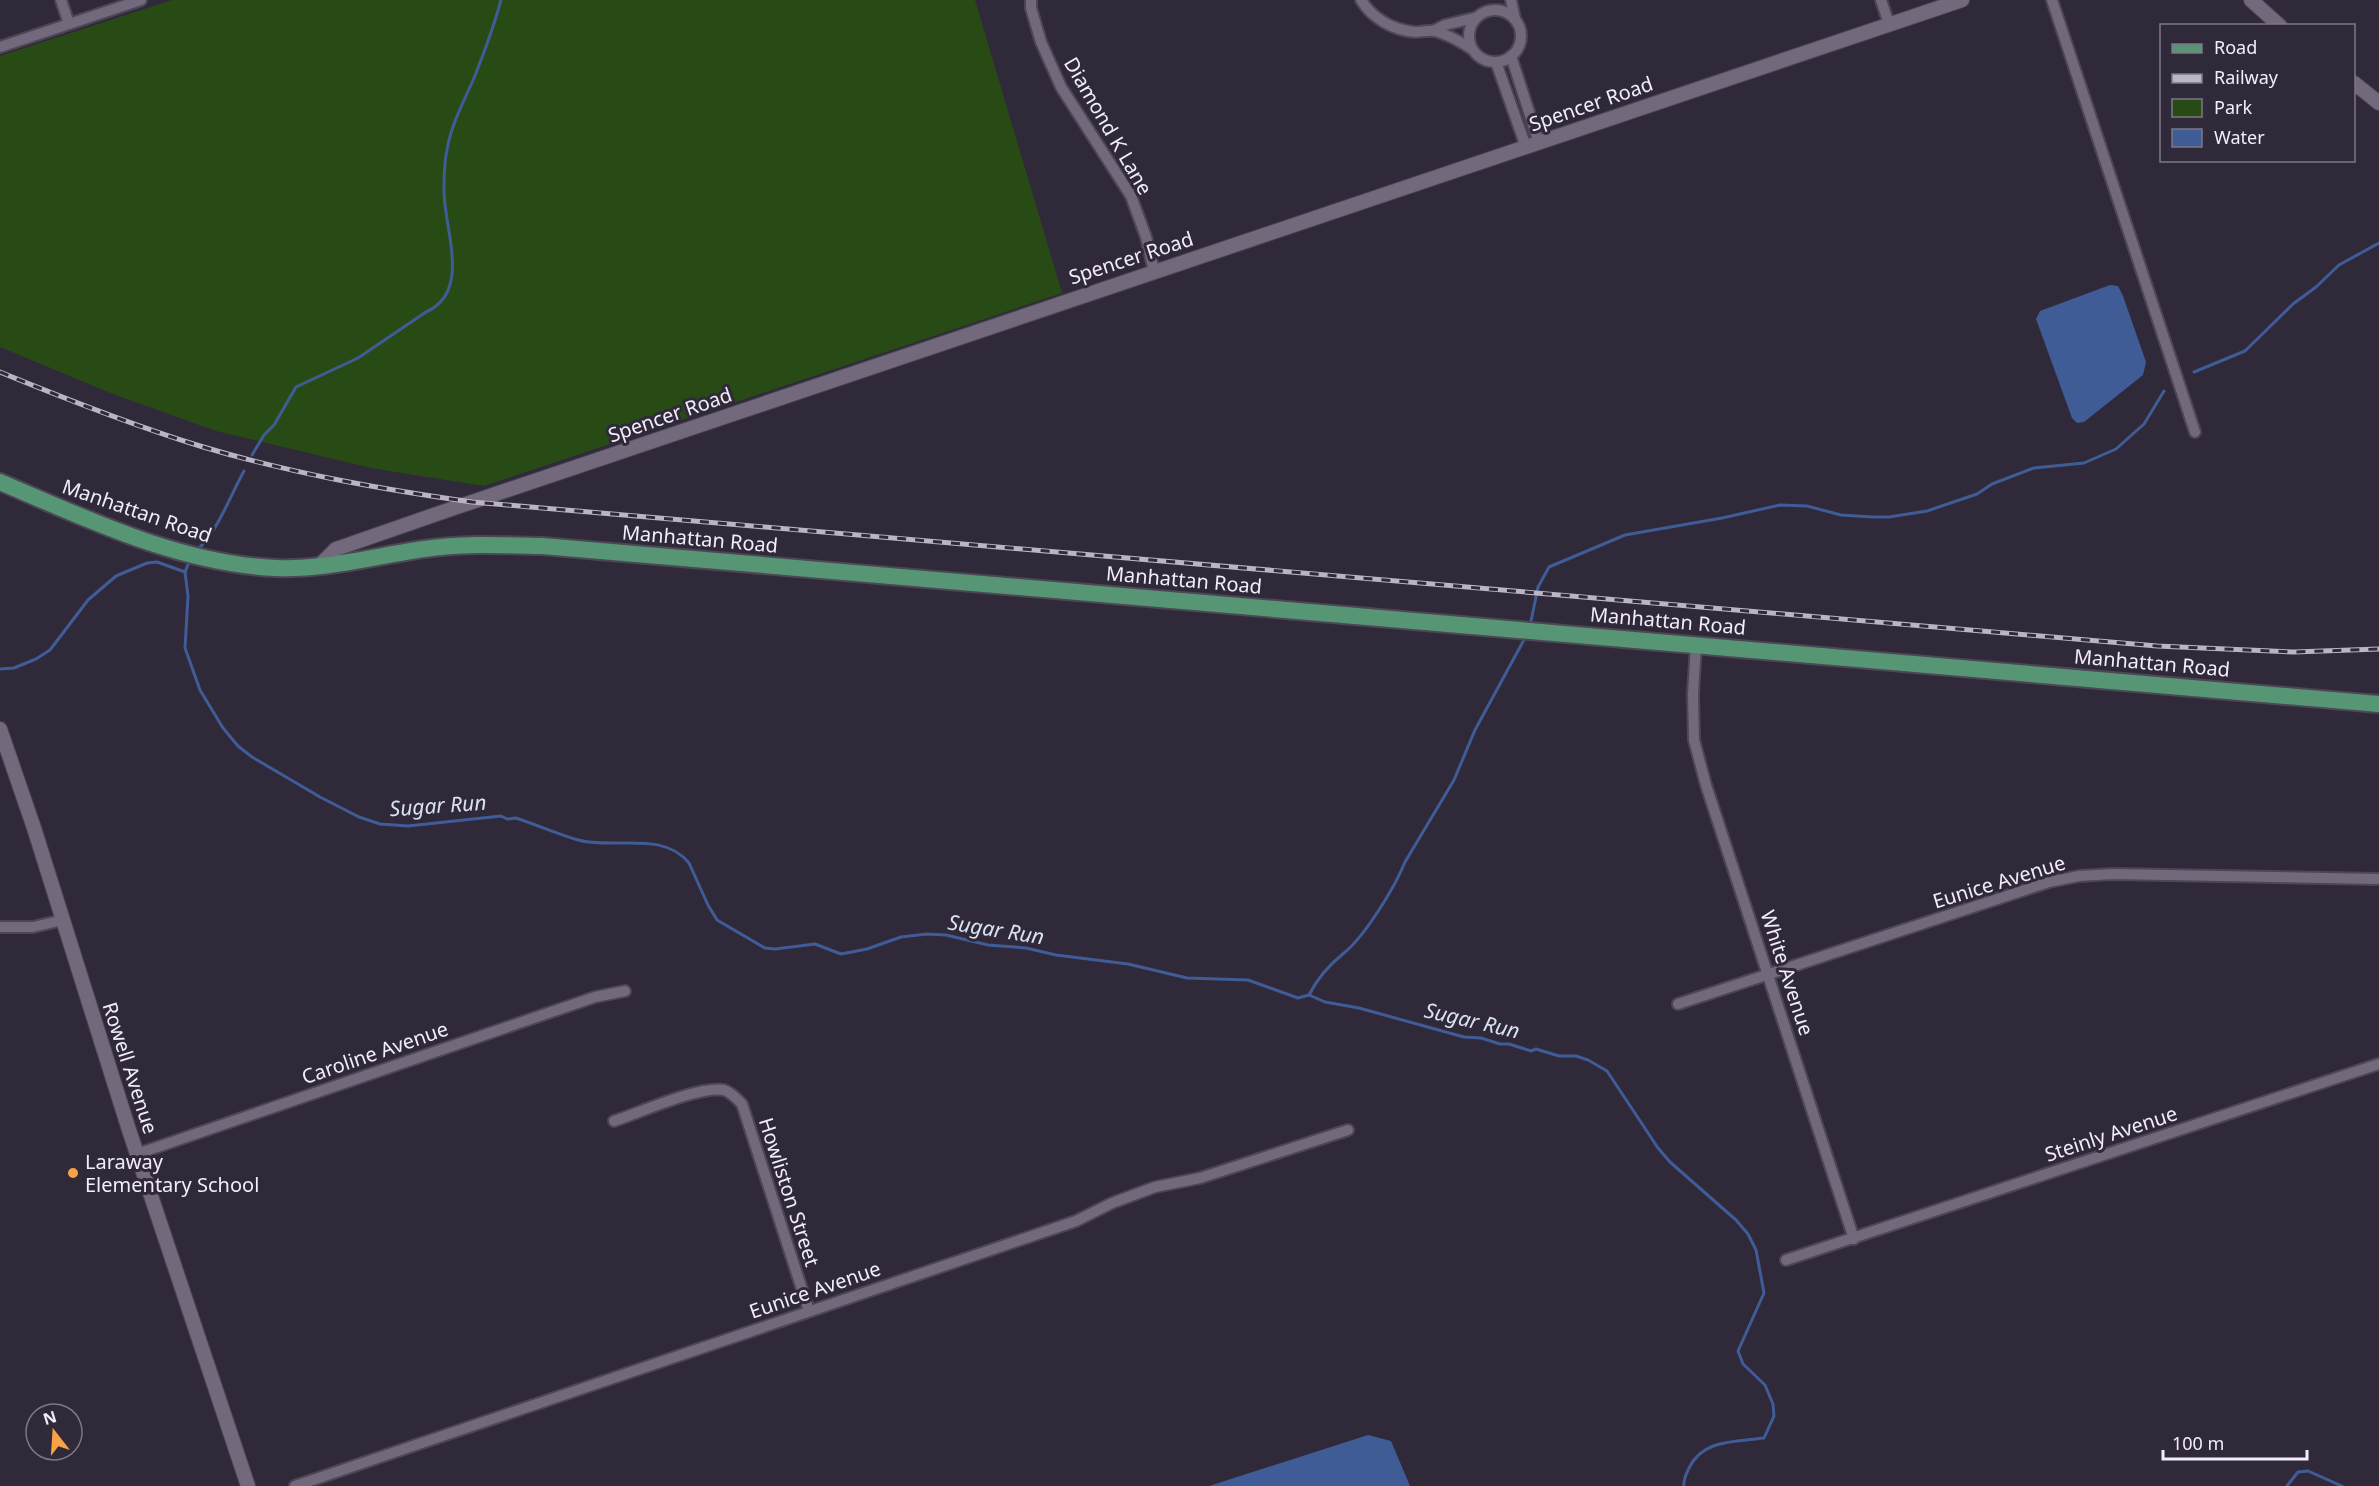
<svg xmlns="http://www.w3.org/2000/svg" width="2379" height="1486" font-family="'Noto Sans',sans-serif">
  <rect width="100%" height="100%" fill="#30293a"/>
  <!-- green -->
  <polygon fill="#284b16" points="172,0 975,0 1062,293 484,486 371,468 216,431 113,394 0,347 0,56"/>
  <!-- water -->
  <g fill="#405c97">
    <polygon points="2110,285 2118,286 2123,296 2146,362 2143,375 2084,422 2077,423 2072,418 2036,319 2040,311"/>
    <polygon points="1368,1435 1391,1441 1410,1486 1209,1486"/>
  </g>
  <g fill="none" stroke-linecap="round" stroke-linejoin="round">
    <!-- stream -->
    <g stroke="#405c97" stroke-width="3">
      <polyline points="2194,372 2245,351 2293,304 2316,287 2339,265 2379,243"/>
      <path d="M252 455 264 435 274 425 296 387 358 358 426 312C472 292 444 229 444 191 444 178 444 163 447 150 451 125 464 101 474 78 484 53 494 26 501 0"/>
      <path d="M197 550C218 531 230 496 244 471"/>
      <path d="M185 572 188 596 185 648 200 690 223 728 238 746 252 757 320 797 359 817 380 824 408 826 501 816 507 819 516 818C537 825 558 834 578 840 613 850 662 830 689 863L708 905 717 920 765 948 775 949 815 944 841 954 867 949 901 937 927 934 946 935 988 945 1026 948 1056 955 1128 964 1187 978 1248 980 1298 998 1309 995 1325 1002 1359 1008 1464 1037 1481 1038 1500 1044H1509L1531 1051 1536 1049 1559 1056H1576L1588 1060 1607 1071 1658 1148 1670 1162 1736 1220 1748 1234 1756 1250 1764 1293 1738 1351 1743 1364 1765 1385 1773 1404 1774 1416 1764 1438C1735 1442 1703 1439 1689 1468 1686 1475 1683 1479 1684 1486"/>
      <polyline points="185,572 190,560"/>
      <polyline points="1530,626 1538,587 1549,567 1625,535 1722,518 1780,505 1807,506 1841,515 1872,517 1889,517 1927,511 1977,494 1992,484 2034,468 2084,463 2116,449 2144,424 2164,391"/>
      <polyline points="0,669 14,668 36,659 50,650 88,600 116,576 147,563 157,562 185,572"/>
      <path d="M1309 995C1318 977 1329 965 1344 953 1365 936 1395 887 1405 862L1454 780 1475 730 1525 638"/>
      <polyline points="2287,1486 2298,1472 2308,1471 2342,1486"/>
    </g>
    <defs>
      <g id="minor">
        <polyline points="61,0 69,24"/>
        <polyline points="1031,0 1031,8 1041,42 1061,87 1131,196 1146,237 1154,271"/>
        <path d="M1361 0C1373 19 1393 30 1415 32 1421 32 1428 30 1434 31 1447 34 1461 42 1472 49"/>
        <polyline points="1511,0 1515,19"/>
        <polyline points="1881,0 1889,24"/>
        <polyline points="2052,0 2195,432"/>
        <circle cx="1495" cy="36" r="26"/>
        <polyline points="1433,31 1445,25 1474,18"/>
        <polyline points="0,47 141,0"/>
        <polyline points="1511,56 1539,143"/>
        <polyline points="1496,62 1526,147"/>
        <polyline points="1696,645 1693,694 1694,740 1706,785 1854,1239"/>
        <polyline points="0,927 33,927 63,920"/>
        <polyline points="1678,1004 2049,882 2079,876 2113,874 2379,879"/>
        <path d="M614 1121C639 1113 701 1085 724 1090 731 1092 737 1099 742 1104L809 1311"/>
        <polyline points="137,1154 595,997 625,991"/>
        <polyline points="1786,1260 2379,1064"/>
        <polyline points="295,1486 1076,1221 1112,1203 1155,1187 1200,1178 1348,1130"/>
      </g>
      <g id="tertiary">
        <polyline points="2251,0 2280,26"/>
        <polyline points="2354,83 2379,103"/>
        <polyline points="318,567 336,549 457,507 1962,0"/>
        <polyline points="0,729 34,828 129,1130 248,1486"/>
      </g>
      <path id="primary" d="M0 482C87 519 180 564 276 568 325 570 375 556 424 549 463 543 503 545 542 546L2379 704"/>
    </defs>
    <!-- minor casing -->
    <use href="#minor" stroke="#4c4655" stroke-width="14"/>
    <!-- tertiary casing -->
    <use href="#tertiary" stroke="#4c4655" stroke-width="16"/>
    <!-- primary casing -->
    <use href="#primary" stroke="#4c4655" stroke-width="20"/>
    <!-- minor -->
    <use href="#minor" stroke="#72697d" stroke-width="10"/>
    <!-- tertiary -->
    <use href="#tertiary" stroke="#72697d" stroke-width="14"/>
    <!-- primary -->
    <use href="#primary" stroke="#579674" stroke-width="16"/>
    <defs>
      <path id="rail" d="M0 372C66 399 132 425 200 446 289 473 380 489 472 502L2157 646 2294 652 2379 649"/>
    </defs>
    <!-- rail casing -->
    <use href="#rail" stroke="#bab5c2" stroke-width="5"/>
    <!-- rail -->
    <use href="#rail" stroke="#30293a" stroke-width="3" stroke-dasharray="9" stroke-linecap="butt"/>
  </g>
  <!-- markers -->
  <circle fill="#f6a247" stroke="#30293a" stroke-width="2" cx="73" cy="1173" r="6"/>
  <g text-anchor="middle" stroke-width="6" stroke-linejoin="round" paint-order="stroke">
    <!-- street labels -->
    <g font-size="20" fill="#f2edf9" stroke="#30293a">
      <text transform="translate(1591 104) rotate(-19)" y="7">Spencer Road</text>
      <text transform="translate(1108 126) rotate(60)" y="7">Diamond K Lane</text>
      <text transform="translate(1131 258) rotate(-18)" y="7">Spencer Road</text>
      <text transform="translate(670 415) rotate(-19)" y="7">Spencer Road</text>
      <text transform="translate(137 511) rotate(19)" y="7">Manhattan Road</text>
      <text transform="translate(700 539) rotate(5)" y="7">Manhattan Road</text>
      <text transform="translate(1184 580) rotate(5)" y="7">Manhattan Road</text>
      <text transform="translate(1668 621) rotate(5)" y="7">Manhattan Road</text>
      <text transform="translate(2152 663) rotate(5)" y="7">Manhattan Road</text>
      <text transform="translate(1999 882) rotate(-17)" y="7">Eunice Avenue</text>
      <text transform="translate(1787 973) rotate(72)" y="7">White Avenue</text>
      <text transform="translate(375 1053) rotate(-19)" y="7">Caroline Avenue</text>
      <text transform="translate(130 1068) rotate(72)" y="7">Rowell Avenue</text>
      <text transform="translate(2111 1134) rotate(-18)" y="7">Steinly Avenue</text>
      <text transform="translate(789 1192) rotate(72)" y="7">Howliston Street</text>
      <text transform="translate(815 1290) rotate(-19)" y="7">Eunice Avenue</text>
    </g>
    <!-- poi labels -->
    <g font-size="20" fill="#f2edf9" stroke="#30293a" text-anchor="start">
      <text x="85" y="1169">Laraway<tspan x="85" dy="23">Elementary School</tspan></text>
    </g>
    <!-- water labels -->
    <g font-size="21" font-style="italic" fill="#d9e2f4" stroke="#30293a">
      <text transform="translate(438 806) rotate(-4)" y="7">Sugar Run</text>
      <text transform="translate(996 930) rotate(9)" y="7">Sugar Run</text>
      <text transform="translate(1472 1021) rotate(13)" y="7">Sugar Run</text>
    </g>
  </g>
  <!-- legend -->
  <rect x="2160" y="24" width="195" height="138" fill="#30293a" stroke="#7e7786" stroke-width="1.5"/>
  <rect x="2172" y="44" width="30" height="9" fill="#579674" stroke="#7e7786" stroke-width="1.5"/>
  <text x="2214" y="54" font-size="18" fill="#f2edf9">Road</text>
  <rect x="2172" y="74" width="30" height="9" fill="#bab5c2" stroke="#7e7786" stroke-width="1.5"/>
  <text x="2214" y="84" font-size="18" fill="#f2edf9">Railway</text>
  <rect x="2172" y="99" width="30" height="18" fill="#284b16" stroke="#7e7786" stroke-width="1.5"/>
  <text x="2214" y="114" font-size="18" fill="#f2edf9">Park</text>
  <rect x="2172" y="129" width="30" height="18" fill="#405c97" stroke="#7e7786" stroke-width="1.5"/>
  <text x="2214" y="144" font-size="18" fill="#f2edf9">Water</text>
  <!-- north arrow -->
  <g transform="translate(54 1432) rotate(343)"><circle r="28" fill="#30293a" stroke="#7e7786" stroke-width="1.5"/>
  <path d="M0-4.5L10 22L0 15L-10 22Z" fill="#f6a247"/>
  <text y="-9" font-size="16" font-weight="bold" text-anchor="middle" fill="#f2edf9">N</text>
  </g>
  <!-- scale -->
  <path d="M2163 1450v9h144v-9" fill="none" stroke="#f2edf9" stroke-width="3"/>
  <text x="2172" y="1450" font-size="18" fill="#f2edf9" stroke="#30293a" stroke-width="4.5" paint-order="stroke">100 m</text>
</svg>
